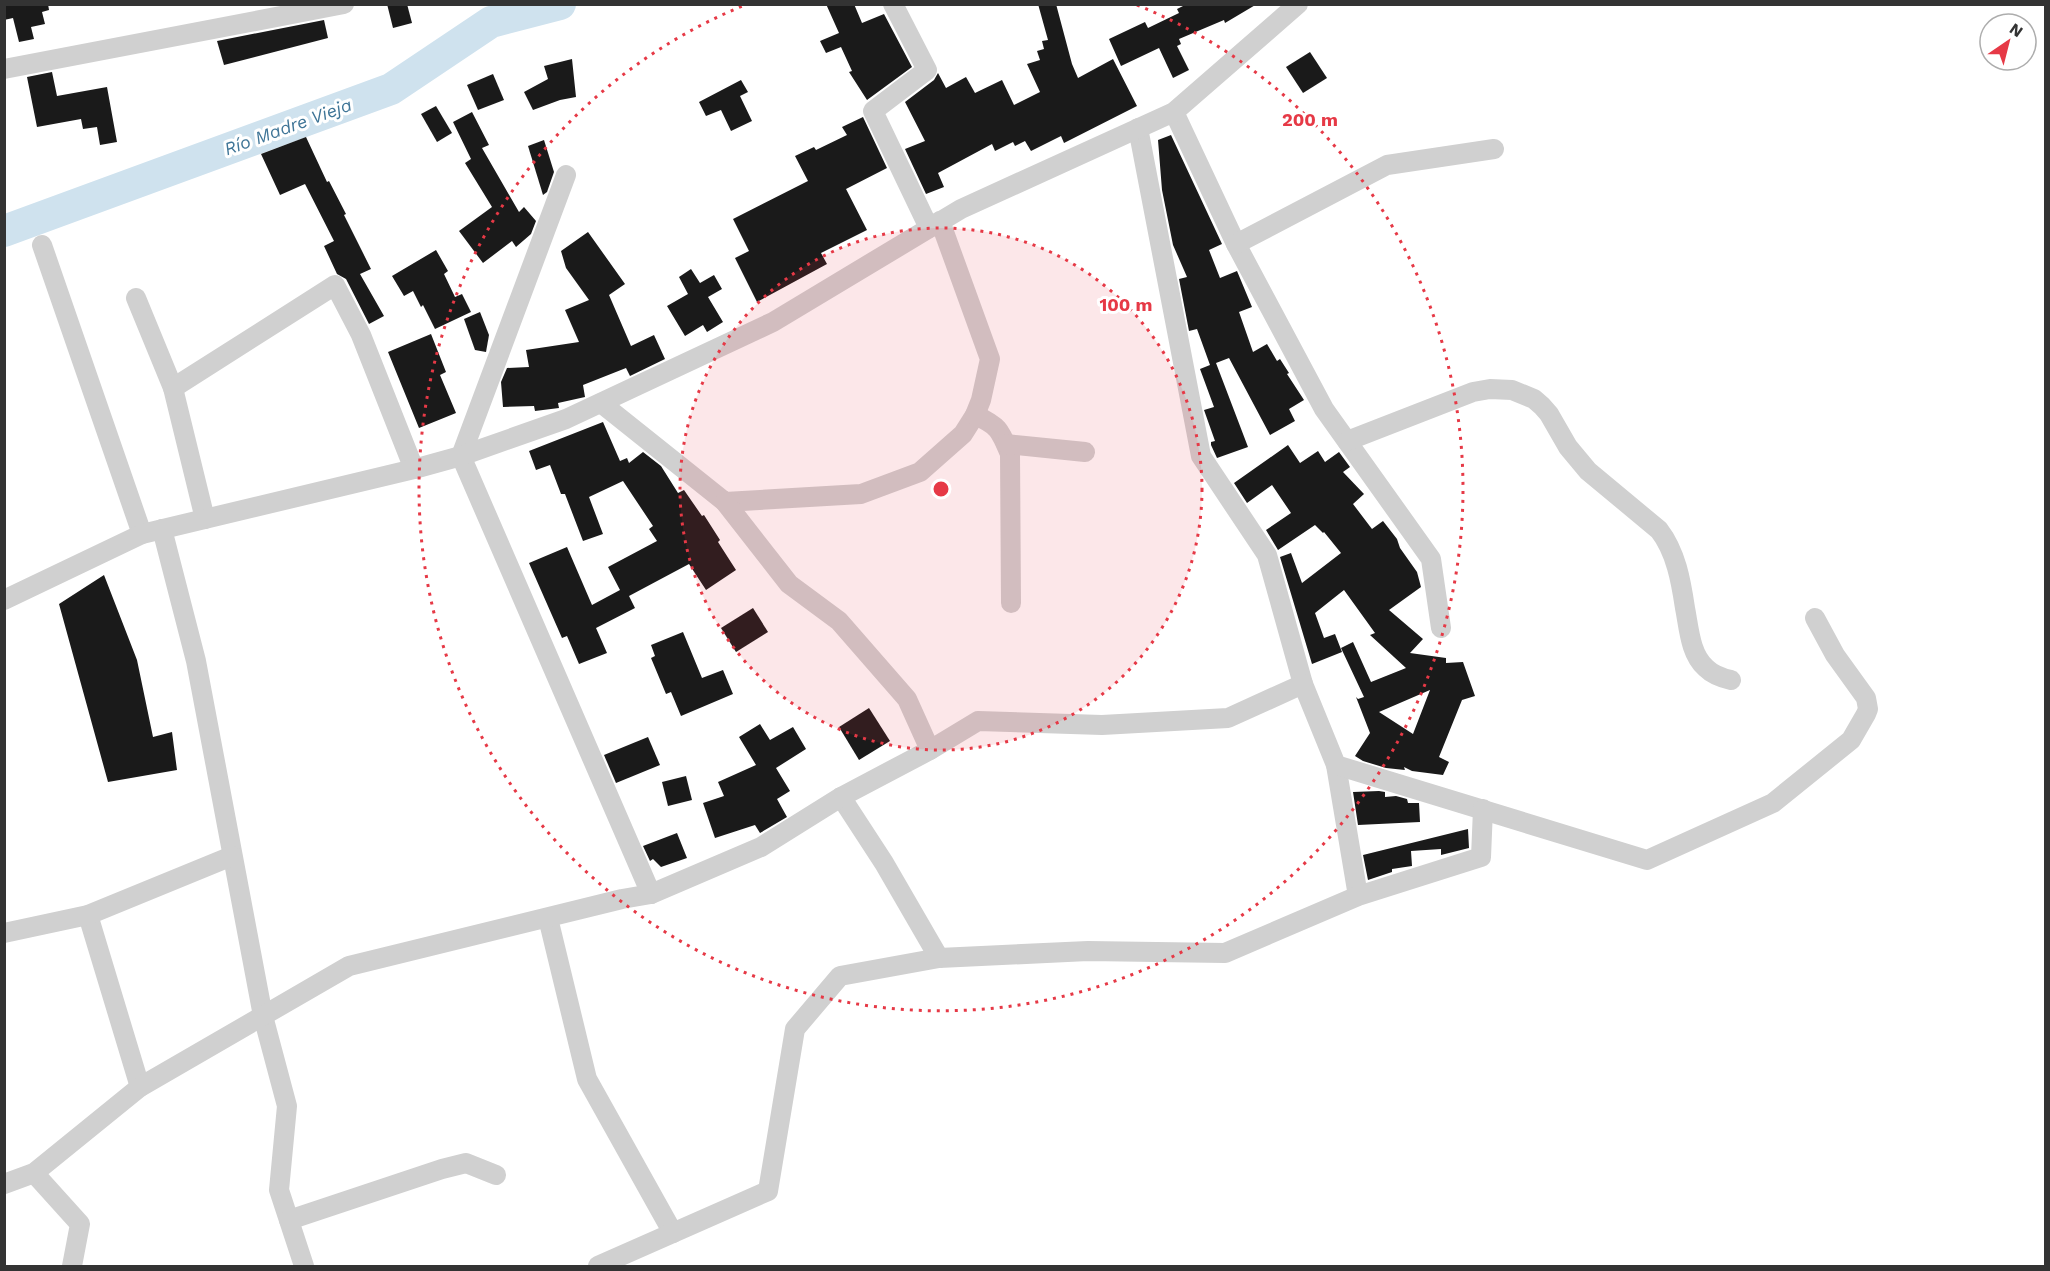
<svg xmlns="http://www.w3.org/2000/svg" width="2050" height="1271" font-family="'Work Sans',sans-serif">
  <rect width="100%" height="100%" fill="#fff"/>
  <g fill="none" stroke-linecap="round" stroke-linejoin="round">
    <!-- river -->
    <polyline stroke="#cfe2ee" stroke-width="32" points="4,231 391,89 491,22 560,4"/>
  </g>
  <!-- building -->
  <g fill="#1a1a1a" fill-rule="evenodd">
    <polygon points="4,4 48,4 49,10 42,12 45,24 31,27 34,39 19,42 13,18 4,20"/>
    <polygon points="387,4 407,4 412,23 393,28"/>
    <polygon points="826,4 854,4 862,23 884,14 912,67 867,100 849,72 852,71 841,47 826,53 820,41 839,33"/>
    <polygon points="1038,4 1056,4 1072,64 1078,78 1113,59 1137,106 1064,143 1061,136 1031,151 1025,141 1015,146 1013,142 995,151 992,144 938,173 944,187 926,194 905,149 925,141 905,102 934,80 938,73 946,88 966,77 975,93 1002,80 1014,105 1040,92 1027,64 1040,60 1037,51 1044,49 1042,41 1048,40"/>
    <polygon points="1187,4 1257,4 1225,23 1224,20 1179,39 1181,44 1177,46 1189,70 1173,78 1159,48 1121,66 1109,39 1145,22 1148,28 1179,13 1177,9"/>
    <polygon points="324,20 328,38 224,65 217,41"/>
    <polygon points="1310,52 1327,78 1303,93 1286,67"/>
    <polygon points="572,59 576,97 560,100 533,110 524,92 548,79 544,66"/>
    <polygon points="52,72 57,96 107,87 117,142 100,145 97,127 83,129 81,119 37,127 27,77"/>
    <polygon points="493,74 504,100 478,110 467,85"/>
    <polygon points="741,80 748,92 740,96 752,121 731,131 721,110 706,116 699,102"/>
    <polygon points="436,106 452,133 437,142 421,114"/>
    <polygon points="472,112 489,145 482,148 519,212 524,207 536,221 531,234 516,247 512,241 483,263 459,231 492,207 465,163 471,159 453,122"/>
    <polygon points="863,117 887,168 846,189 867,230 821,253 827,264 757,302 735,258 749,251 733,219 808,181 795,156 814,147 816,150 847,135 842,127"/>
    <polygon points="1171,135 1222,244 1209,250 1220,278 1237,271 1252,307 1239,312 1253,352 1267,344 1277,361 1280,359 1289,373 1287,374 1304,400 1289,409 1295,421 1270,435 1229,358 1216,363 1248,447 1217,458 1211,445 1211,442 1215,441 1204,410 1214,407 1200,369 1210,365 1197,329 1189,331 1179,279 1187,277 1173,245 1162,190 1158,140"/>
    <polygon points="306,137 327,182 329,181 346,214 344,215 371,269 360,274 384,316 369,324 346,279 337,274 324,246 334,241 305,184 280,195 261,154"/>
    <polygon points="544,140 554,172 547,192 543,195 528,146"/>
    <polygon points="588,232 625,284 609,295 631,346 654,335 665,359 630,376 626,368 583,385 585,397 558,403 559,408 535,411 534,406 503,407 501,382 507,368 529,367 526,350 579,342 565,310 589,300 566,268 561,251"/>
    <polygon points="436,250 448,271 444,274 455,297 462,294 471,312 435,329 423,305 421,307 413,291 404,296 392,276"/>
    <polygon points="691,269 700,283 714,275 722,289 708,297 723,322 707,332 703,325 685,336 667,306 688,294 679,277"/>
    <polygon points="480,312 489,335 486,352 475,350 464,319"/>
    <polygon points="431,334 446,372 440,375 456,413 419,428 388,352"/>
    <polygon points="603,422 620,461 627,458 629,463 643,452 661,466 678,493 684,490 702,516 704,515 720,540 718,542 736,570 706,590 689,564 629,596 635,608 596,628 607,653 579,664 567,636 562,638 529,563 567,547 592,605 620,590 608,567 657,541 649,529 653,526 623,481 589,497 603,534 583,541 565,494 561,494 550,465 536,470 529,451"/>
    <path d="M1288 445 1300 463 1318 451 1325 462 1339 452 1350 467 1343 472 1364 494 1353 504 1372 529 1383 521 1397 539 1400 548 1417 572 1421 587 1389 610 1423 639 1410 653 1446 658V663L1463 662 1475 696 1462 700 1439 757 1449 762 1443 775 1412 771 1404 767 1405 770 1386 768 1363 761 1355 756 1370 733 1356 697 1358 699 1364 697 1341 648 1353 642 1371 682 1406 668 1370 635 1375 633 1344 590 1315 613 1324 638 1335 634 1342 652 1312 664 1280 557 1291 553 1302 583 1341 553 1324 532 1323 533 1315 525 1278 550 1266 530 1291 513 1272 485 1247 503 1234 483ZM1430 690 1413 734 1379 712Z"/>
    <polygon points="104,575 137,660 153,737 172,732 177,770 108,782 59,604"/>
    <polygon points="753,608 768,632 736,652 721,628"/>
    <polygon points="683,632 702,678 723,670 733,694 681,716 671,692 666,694 651,658 655,656 651,645"/>
    <polygon points="869,708 890,741 859,760 839,727"/>
    <polygon points="760,724 770,740 793,727 806,749 776,768 790,791 777,799 787,817 760,833 755,825 715,838 703,803 724,796 718,782 756,765 739,737"/>
    <polygon points="648,737 660,765 616,783 604,755"/>
    <polygon points="686,776 692,800 668,806 662,782"/>
    <polygon points="1379,791 1385,792 1385,797 1396,796 1407,799 1408,803 1419,803 1420,822 1358,825 1353,792"/>
    <polygon points="1468,829 1469,848 1441,855 1441,849 1411,851 1412,866 1392,869 1392,872 1368,880 1363,855"/>
    <polygon points="677,833 687,858 661,867 653,859 650,861 643,846"/>
  </g>
  <g fill="none" stroke-linecap="round" stroke-linejoin="round">
    <!-- minor -->
    <g stroke="#d0d0d0" stroke-width="20">
      <polyline points="893,4 927,70 873,111 929,228"/>
      <polyline points="4,69 344,4"/>
      <polyline points="1174,112 1236,244 1324,409 1431,559 1441,628"/>
      <polyline points="1138,128 1201,456 1267,555 1303,684"/>
      <polyline points="566,175 461,456 651,894"/>
      <polyline points="1236,244 1387,165 1494,149"/>
      <polyline points="42,245 142,534"/>
      <polyline points="136,298 173,388 205,519"/>
      <polyline points="173,388 335,285 361,335 414,469"/>
      <polyline points="601,403 725,502 861,494 920,472 963,434 975,415 981,400 990,359 940,221"/>
      <path d="M975 415C999 426 1000 430 1010 454L1011 603"/>
      <path d="M1347 441 1473 392 1490 389 1512 390 1534 399 1542 406 1549 414 1568 447 1588 471 1659 530C1676 552 1681 581 1685 608 1689 628 1690 654 1706 668 1713 675 1722 678 1731 680"/>
      <polyline points="1006,444 1085,452"/>
      <polyline points="725,502 789,584 839,621 907,699 930,750"/>
      <polyline points="162,529 196,661 263,1016 287,1106 279,1190 304,1266"/>
      <polyline points="4,600 142,534 414,469 461,456 566,419 773,322 961,209 1174,112 1298,4"/>
      <polyline points="1336,765 1358,896"/>
      <polyline points="841,797 884,863 939,958"/>
      <polyline points="88,915 140,1087"/>
      <polyline points="548,918 587,1079 673,1233"/>
      <polyline points="4,933 88,915 232,856"/>
      <polyline points="34,1173 80,1224 72,1266"/>
      <polyline points="4,1184 34,1173 140,1087 349,966 622,899 651,894 761,847 841,797 930,750 978,721 1102,725 1228,718 1303,684 1336,765 1647,860 1773,803 1851,740 1866,714 1868,709 1866,698 1835,655 1815,618"/>
      <polyline points="289,1220 442,1169 466,1163 496,1175"/>
      <polyline points="598,1266 768,1191 795,1029 840,976 939,958 1088,951 1225,953 1358,896 1481,857 1483,809"/>
    </g>
  </g>
  <!-- distance rings -->
  <circle cx="941" cy="489" r="261" fill="#e63946" fill-opacity=".12"/>
  <g fill="none" stroke="#e63946" stroke-width="3" stroke-dasharray="3 6">
    <circle cx="941" cy="489" r="261"/>
    <path d="M1137 5A522 522 0 1 1 745 5"/>
  </g>
  <g text-anchor="middle" stroke-width="6" stroke-linejoin="round" paint-order="stroke">
    <!-- water labels -->
    <g font-size="18" font-style="italic" fill="#3f7597" stroke="#fff">
      <text transform="translate(288 127) rotate(-20)" y="6">Río Madre Vieja</text>
    </g>
  </g>
  <circle cx="941" cy="489" r="9" fill="#e63946" stroke="#fff" stroke-width="3"/>
  <g font-size="18" text-anchor="middle" font-weight="bold" fill="#e63946" stroke="#fff" stroke-width="6" stroke-linejoin="round" paint-order="stroke">
    <text x="1310" y="126">200 m</text>
    <text x="1126" y="311">100 m</text>
  </g>
  <!-- border -->
  <rect width="2050" height="1271" fill="none" stroke="#333333" stroke-width="12"/>
  <!-- north arrow -->
  <g transform="translate(2008 42) rotate(35)"><circle r="28" fill="#ffffff" stroke="#adadad" stroke-width="1.5"/>
  <path d="M0-4.5L10 22L0 15L-10 22Z" fill="#e63946"/>
  <text y="-9" font-size="16" font-weight="bold" text-anchor="middle" fill="#333333">N</text>
  </g>
</svg>
